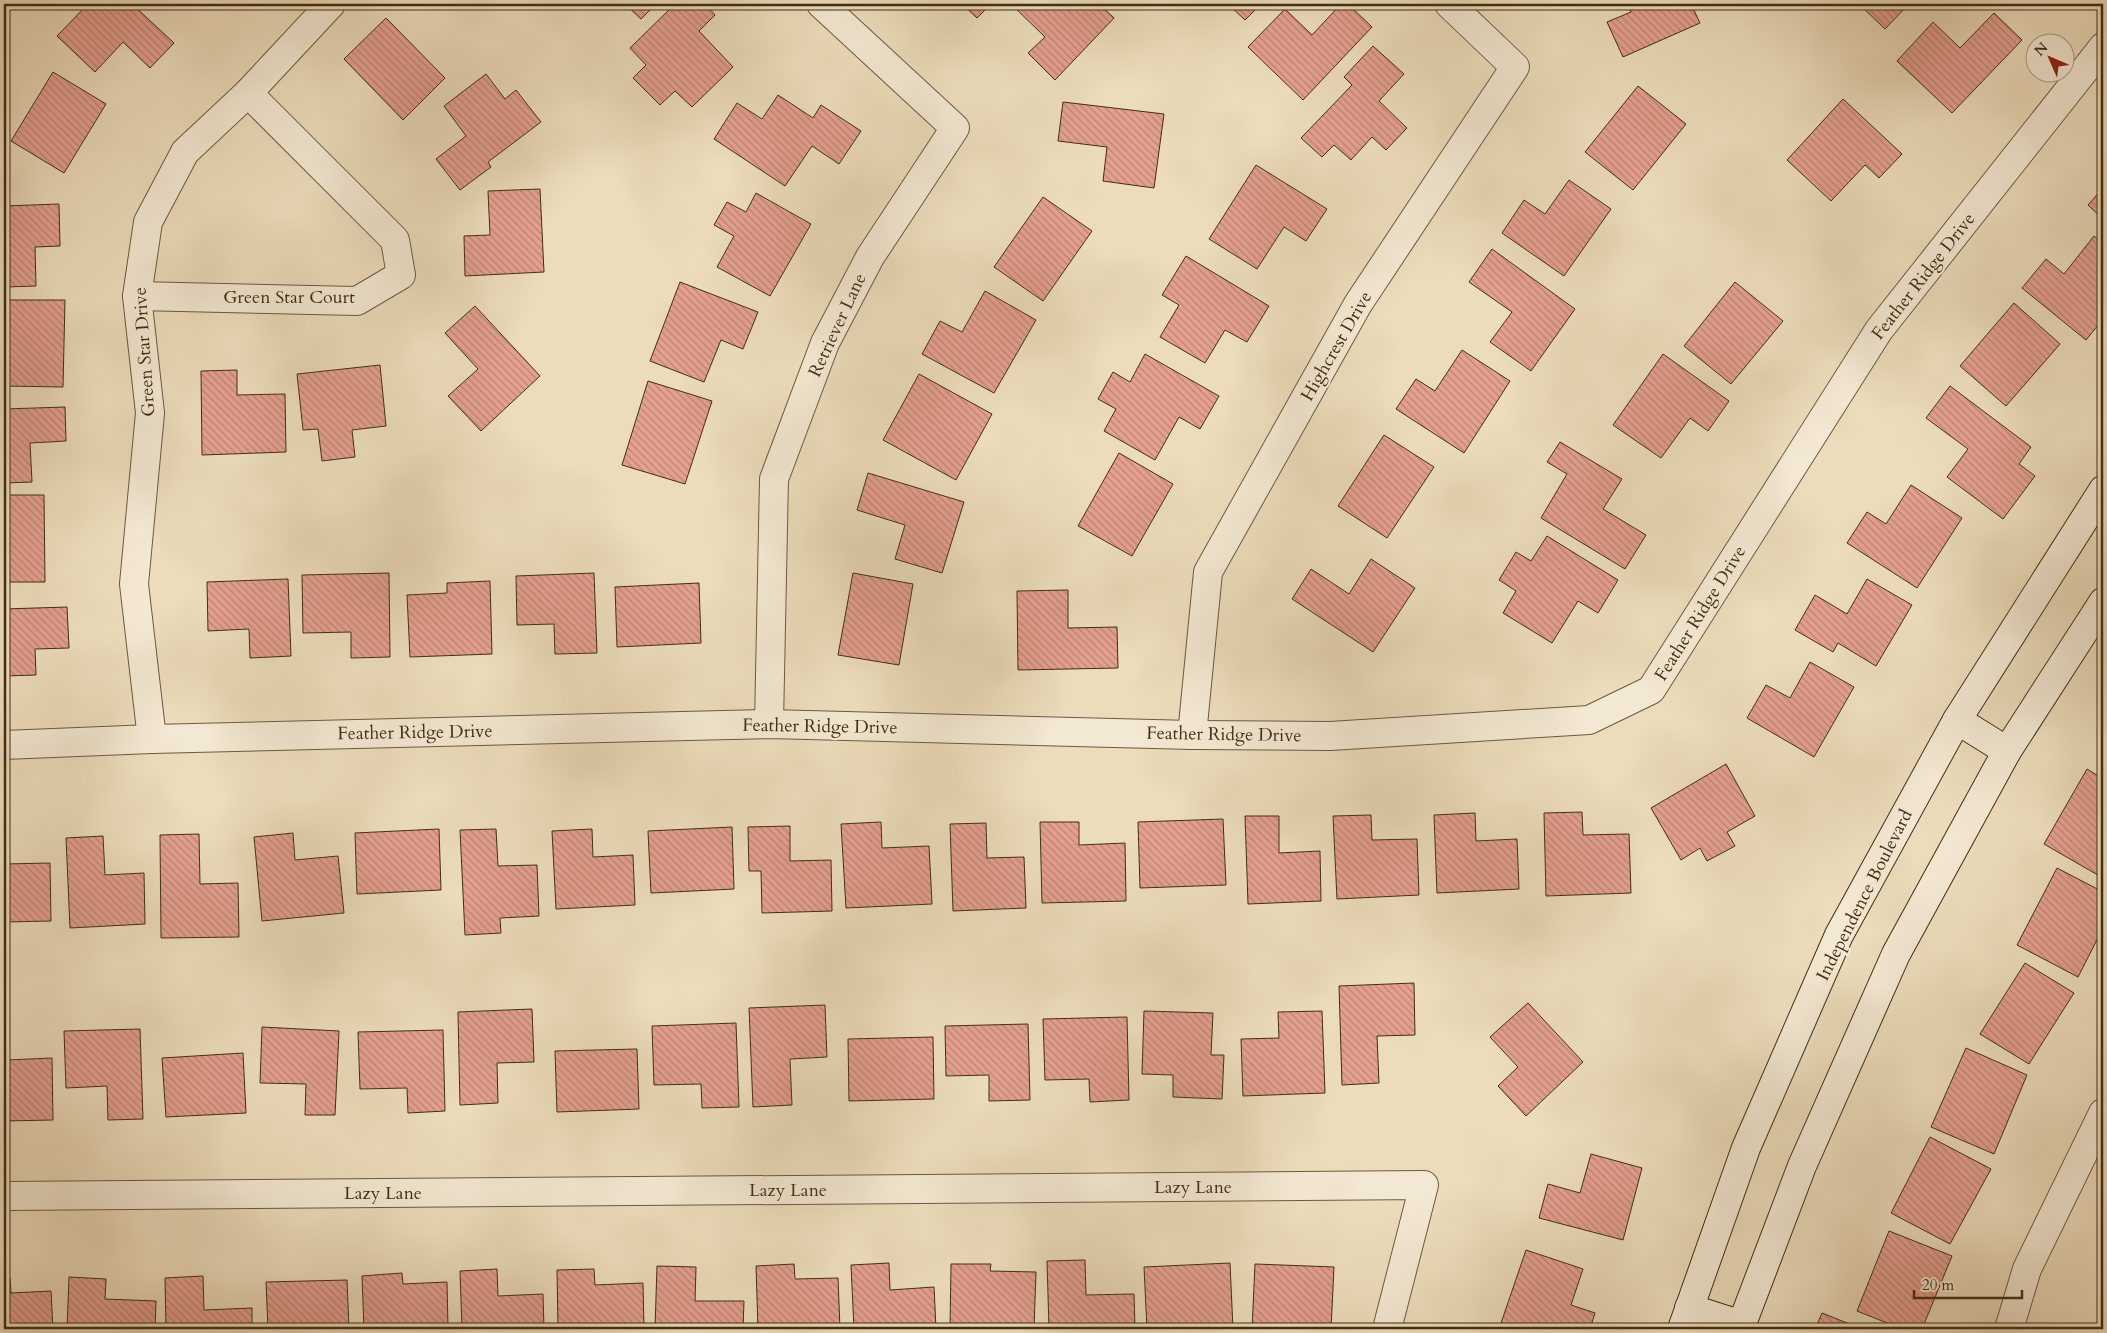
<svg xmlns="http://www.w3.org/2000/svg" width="2107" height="1333" font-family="Cardo,serif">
  <defs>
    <pattern id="building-back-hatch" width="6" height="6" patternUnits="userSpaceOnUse" patternTransform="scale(1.25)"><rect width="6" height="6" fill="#e5a090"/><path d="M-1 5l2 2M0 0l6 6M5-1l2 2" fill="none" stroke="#bb8374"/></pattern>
  </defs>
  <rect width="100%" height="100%" fill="#ecdcbb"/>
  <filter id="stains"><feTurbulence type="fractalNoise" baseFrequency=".004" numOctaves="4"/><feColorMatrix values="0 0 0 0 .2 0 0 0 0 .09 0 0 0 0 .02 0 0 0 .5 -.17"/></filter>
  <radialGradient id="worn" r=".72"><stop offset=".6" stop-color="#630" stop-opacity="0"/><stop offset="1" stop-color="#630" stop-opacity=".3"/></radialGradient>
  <!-- building -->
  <g fill="url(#building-back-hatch)" stroke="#412e14">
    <polygon points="88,4 132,4 174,43 150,68 123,42 95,72 57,36"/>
    <polygon points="625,4 656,4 641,19"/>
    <polygon points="675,4 705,4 715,15 699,31 733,67 692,107 675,91 660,105 633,78 646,65 630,48"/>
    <polygon points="962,4 991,4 977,18"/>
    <polygon points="1011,4 1099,4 1114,18 1055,80 1028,53 1045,37"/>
    <polygon points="1228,4 1261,4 1245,20"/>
    <polygon points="1341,4 1348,4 1372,27 1303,100 1248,47 1285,9 1312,35"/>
    <polygon points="1627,4 1691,4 1700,23 1623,57 1607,22 1631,12"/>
    <polygon points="1859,4 1909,4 1885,29"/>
    <polygon points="1994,13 2022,40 1952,113 1897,61 1933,22 1960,48"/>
    <polygon points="386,18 445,78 403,120 344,59"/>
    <polygon points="1373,46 1404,74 1379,101 1407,128 1386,150 1372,137 1351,160 1334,145 1322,157 1301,138 1352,85 1344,77"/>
    <polygon points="53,72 106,104 64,173 11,141"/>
    <polygon points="486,74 505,99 516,90 541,122 488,162 491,167 460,190 436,159 466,136 444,106"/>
    <polygon points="1638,86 1686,124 1633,190 1585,152"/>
    <polygon points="778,95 813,118 821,105 861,131 839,164 812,146 785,186 714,139 737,103 762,119"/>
    <polygon points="1843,99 1902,154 1879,178 1865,165 1831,201 1787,160"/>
    <polygon points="1063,102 1164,114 1154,188 1103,181 1107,147 1058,141"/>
    <polygon points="1256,165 1327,209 1306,241 1284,227 1257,269 1209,239"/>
    <polygon points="1569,180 1611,209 1564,276 1502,233 1524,200 1545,214"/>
    <polygon points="2103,188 2103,219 2088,205"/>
    <polygon points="540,189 544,272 465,276 464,236 490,235 488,191"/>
    <polygon points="756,193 811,224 770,296 717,267 734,236 714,225 727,202 746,212"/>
    <polygon points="1043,197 1092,231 1043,301 994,267"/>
    <polygon points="59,204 60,246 35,247 36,286 4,287 4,206"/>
    <polygon points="2094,236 2103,244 2103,319 2086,340 2022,288 2046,259 2064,274"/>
    <polygon points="1492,249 1575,309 1531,371 1490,342 1512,312 1469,282"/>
    <polygon points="1186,256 1269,306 1247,342 1225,330 1205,363 1160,337 1179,305 1162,295"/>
    <polygon points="680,282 758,312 743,349 721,340 704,382 650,361"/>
    <polygon points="1735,282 1783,321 1731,384 1684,346"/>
    <polygon points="985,291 1036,320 994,393 922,354 940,321 962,332"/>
    <polygon points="4,300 65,300 63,387 4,386"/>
    <polygon points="2014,303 2060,344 2006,406 1960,366"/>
    <polygon points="475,306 540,376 481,431 448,396 478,369 445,333"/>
    <polygon points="1462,350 1510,381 1464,453 1396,409 1416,379 1435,391"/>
    <polygon points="1145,354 1219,396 1200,429 1179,417 1155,460 1104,431 1116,409 1098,399 1113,372 1130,382"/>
    <polygon points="1663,354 1729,401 1708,431 1690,418 1661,458 1613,425"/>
    <polygon points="380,365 386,426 352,430 355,457 322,461 318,429 303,430 297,374"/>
    <polygon points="237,370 237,395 285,394 286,452 202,455 201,371"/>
    <polygon points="919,374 992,414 956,480 883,440"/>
    <polygon points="648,381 712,401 685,484 622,465"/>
    <polygon points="1950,386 2031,447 2019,464 2035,476 2003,519 1947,477 1968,449 1926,418"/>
    <polygon points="65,407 66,441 30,443 32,482 4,483 4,409"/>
    <polygon points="1384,435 1434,467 1387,538 1338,506"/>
    <polygon points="1560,442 1622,479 1603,509 1646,535 1625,569 1541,518 1567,474 1547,462"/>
    <polygon points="1119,453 1173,484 1132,556 1078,526"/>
    <polygon points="868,473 964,502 942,573 895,559 905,525 857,510"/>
    <polygon points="1911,485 1962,518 1917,588 1847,543 1867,512 1886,524"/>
    <polygon points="4,495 44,495 45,582 4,582"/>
    <polygon points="1547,536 1618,580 1598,613 1578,601 1552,643 1503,613 1516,591 1499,580 1516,552 1531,561"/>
    <polygon points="1371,559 1415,588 1373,652 1292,599 1311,569 1349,594"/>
    <polygon points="389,573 390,657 351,658 351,632 303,633 302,575"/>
    <polygon points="594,573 597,653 555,654 554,624 517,625 516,576"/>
    <polygon points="853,573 913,584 899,665 838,655"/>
    <polygon points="288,579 291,656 250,658 249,629 208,631 207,582"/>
    <polygon points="1867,579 1912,605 1876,666 1838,643 1833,652 1795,630 1815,595 1847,614"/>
    <polygon points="490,581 492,654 410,657 407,595 447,593 447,583"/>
    <polygon points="699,583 701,643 617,647 615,587"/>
    <polygon points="1068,590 1068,628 1117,627 1118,668 1018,670 1017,591"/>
    <polygon points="67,607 69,648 35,649 36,675 4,676 4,609"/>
    <polygon points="1810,662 1854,687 1814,757 1747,718 1766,685 1790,698"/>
    <polygon points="1726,764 1755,816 1727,832 1735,846 1707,861 1700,848 1681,860 1651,808"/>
    <polygon points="2087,769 2103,779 2103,878 2044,844"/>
    <polygon points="1582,812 1583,835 1629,834 1631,893 1546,896 1544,813"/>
    <polygon points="1475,813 1476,841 1517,839 1519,889 1437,893 1434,815"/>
    <polygon points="1371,815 1372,840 1417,839 1419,895 1337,899 1333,816"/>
    <polygon points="1245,816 1279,816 1279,853 1320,851 1321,901 1248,904"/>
    <polygon points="1223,819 1226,885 1140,888 1138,822"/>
    <polygon points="881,822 882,848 929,846 932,904 846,908 841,824"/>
    <polygon points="1040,822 1079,822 1079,845 1125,843 1126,901 1042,903"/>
    <polygon points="986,823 987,858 1024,857 1026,908 953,911 950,824"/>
    <polygon points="790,826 790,861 831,860 832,911 762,913 761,871 749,871 748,827"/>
    <polygon points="732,827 734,889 651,893 648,831"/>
    <polygon points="439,829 441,890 357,894 355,833"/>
    <polygon points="496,829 498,866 537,865 539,916 500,918 501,933 465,935 460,830"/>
    <polygon points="592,829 593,857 633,855 635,905 556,909 552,831"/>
    <polygon points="293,833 295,860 338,856 344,913 262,921 254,837"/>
    <polygon points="199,834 200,884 238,883 239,937 161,938 160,835"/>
    <polygon points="103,836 105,875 144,873 145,924 70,928 66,838"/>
    <polygon points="50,863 51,921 4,922 4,864"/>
    <polygon points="2057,868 2103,892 2103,928 2078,977 2017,945"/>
    <polygon points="2025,963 2074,993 2029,1064 1980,1034"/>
    <polygon points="1414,983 1415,1035 1377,1036 1379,1083 1342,1085 1339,986"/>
    <polygon points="1528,1003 1583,1062 1526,1116 1498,1086 1518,1067 1490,1037"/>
    <polygon points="825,1005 827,1057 790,1059 792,1105 753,1107 749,1008"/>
    <polygon points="532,1009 534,1062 497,1063 498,1103 460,1105 458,1012"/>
    <polygon points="1144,1011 1213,1013 1211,1055 1224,1055 1222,1099 1173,1097 1173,1075 1142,1074"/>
    <polygon points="1322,1011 1325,1093 1243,1096 1241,1039 1279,1038 1278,1012"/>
    <polygon points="1127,1017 1129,1100 1090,1102 1089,1079 1045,1080 1043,1019"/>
    <polygon points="736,1023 739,1107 702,1108 701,1084 654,1085 652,1026"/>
    <polygon points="1028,1024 1030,1100 989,1101 989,1075 946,1076 945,1026"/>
    <polygon points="262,1027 339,1031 335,1115 305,1115 306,1084 260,1083"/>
    <polygon points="140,1029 143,1119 108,1120 107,1086 66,1088 64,1031"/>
    <polygon points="443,1030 445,1111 408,1113 407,1088 360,1089 358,1032"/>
    <polygon points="4,1033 7,1033 7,1060 52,1058 53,1120 4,1121"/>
    <polygon points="933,1037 934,1099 849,1101 848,1039"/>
    <polygon points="1966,1048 2027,1075 1994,1154 1931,1127"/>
    <polygon points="637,1049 639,1109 557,1112 555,1051"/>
    <polygon points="243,1053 246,1113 166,1117 162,1058"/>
    <polygon points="1930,1137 1991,1169 1950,1244 1891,1213"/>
    <polygon points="1591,1154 1642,1168 1623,1240 1539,1218 1548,1184 1580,1193"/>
    <polygon points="1889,1231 1952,1256 1922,1329 1902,1329 1857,1311"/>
    <polygon points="1526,1250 1583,1269 1571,1305 1595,1313 1590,1329 1499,1329"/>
    <polygon points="1085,1260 1086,1295 1134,1294 1135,1329 1049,1329 1047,1261"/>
    <polygon points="889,1263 890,1290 934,1287 936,1329 854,1329 851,1265"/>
    <polygon points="1230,1263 1233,1329 1147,1329 1144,1267"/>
    <polygon points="794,1264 795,1279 838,1278 840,1329 758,1329 756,1266"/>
    <polygon points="951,1264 991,1264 990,1271 1036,1272 1034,1329 950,1329"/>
    <polygon points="1255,1264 1334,1267 1331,1329 1252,1329"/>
    <polygon points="657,1266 696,1267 695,1301 744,1301 743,1329 655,1329"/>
    <polygon points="497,1269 498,1296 543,1294 544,1329 462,1329 460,1271"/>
    <polygon points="594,1269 595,1285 643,1283 644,1329 558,1329 557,1270"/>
    <polygon points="402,1273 403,1284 447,1282 448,1329 364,1329 362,1276"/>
    <polygon points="203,1276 204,1310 252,1308 252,1329 166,1329 165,1278"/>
    <polygon points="69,1277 106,1279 105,1299 156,1301 155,1329 67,1329"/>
    <polygon points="10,1278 11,1293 51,1291 53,1329 4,1329 4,1279"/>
    <polygon points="347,1280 349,1329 268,1329 266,1282"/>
    <polygon points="1822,1313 1862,1329 1815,1329"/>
  </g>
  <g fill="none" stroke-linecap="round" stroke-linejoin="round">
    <defs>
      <g id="street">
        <polyline points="137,296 357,301 401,275 395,240 248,93"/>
        <polyline points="769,724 774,479 825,343 870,257 955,128 821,4"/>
        <polyline points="1192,735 1208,572 1358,304 1515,67 1449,4"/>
        <polyline points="152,739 134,584 150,413 137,296 148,222 185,152 248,93 331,4"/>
        <polyline points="4,745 152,739 769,724 1192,735 1330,736 1589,720 1651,690 1879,330 2103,47"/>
        <polyline points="4,1196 1424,1185 1387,1329"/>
        <polyline points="2009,1329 2027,1269 2103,1113"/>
      </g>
      <g id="secondary">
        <polyline points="1957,720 2007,751"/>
        <polyline points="1689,1308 1742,1325"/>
        <polyline points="1682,1329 1746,1148 1839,935 1957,720 2103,490"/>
        <polyline points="1740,1329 1802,1166 1896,954 2007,751 2103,602"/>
      </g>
    </defs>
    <!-- street casing -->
    <use href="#street" stroke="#6c5a3e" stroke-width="30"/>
    <!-- secondary casing -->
    <use href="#secondary" stroke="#412e14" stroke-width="30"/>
    <!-- street -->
    <use href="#street" stroke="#f3e8d3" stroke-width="28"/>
    <!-- secondary -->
    <use href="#secondary" stroke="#f3e8d3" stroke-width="28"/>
  </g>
  <g text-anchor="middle" stroke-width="4.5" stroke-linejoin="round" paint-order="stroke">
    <!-- street labels -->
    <g font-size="18" fill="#412e14" stroke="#f3e8d3">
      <text transform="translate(1923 276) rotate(-52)" y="6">Feather Ridge Drive</text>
      <text x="289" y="303">Green Star Court</text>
      <text transform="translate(837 325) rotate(-65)" y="6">Retriever Lane</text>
      <text transform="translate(1336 346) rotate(-60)" y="6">Highcrest Drive</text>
      <text transform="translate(144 352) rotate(-94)" y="6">Green Star Drive</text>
      <text transform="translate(1700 613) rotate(-58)" y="6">Feather Ridge Drive</text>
      <text transform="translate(820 726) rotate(1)" y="6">Feather Ridge Drive</text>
      <text transform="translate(415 732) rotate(-1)" y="6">Feather Ridge Drive</text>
      <text transform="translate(1224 734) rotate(1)" y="6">Feather Ridge Drive</text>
      <text transform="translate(1864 895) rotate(-63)" y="6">Independence Boulevard</text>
      <text x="1193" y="1193">Lazy Lane</text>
      <text x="788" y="1196">Lazy Lane</text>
      <text x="383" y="1199">Lazy Lane</text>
    </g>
  </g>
  <!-- margin -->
  <rect width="2107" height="1333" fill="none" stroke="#ecdcbb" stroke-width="20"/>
  <rect x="5" y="5" width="2097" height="1323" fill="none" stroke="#412e14" stroke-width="2.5"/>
  <rect x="10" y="10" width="2087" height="1313" fill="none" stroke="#412e14"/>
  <!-- north arrow -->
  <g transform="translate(2050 58) rotate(315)"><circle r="24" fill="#f3e8d3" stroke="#ac9e87"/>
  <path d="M0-4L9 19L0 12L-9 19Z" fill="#8f2418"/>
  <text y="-8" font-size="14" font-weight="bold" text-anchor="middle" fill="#412e14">N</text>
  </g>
  <!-- scale -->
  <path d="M1914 1290v8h108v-8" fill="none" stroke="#412e14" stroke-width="2.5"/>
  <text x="1922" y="1290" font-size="15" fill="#412e14" stroke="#f3e8d3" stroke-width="4" paint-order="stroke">20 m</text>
  <rect width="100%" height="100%" filter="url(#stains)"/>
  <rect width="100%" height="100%" fill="url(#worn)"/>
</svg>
